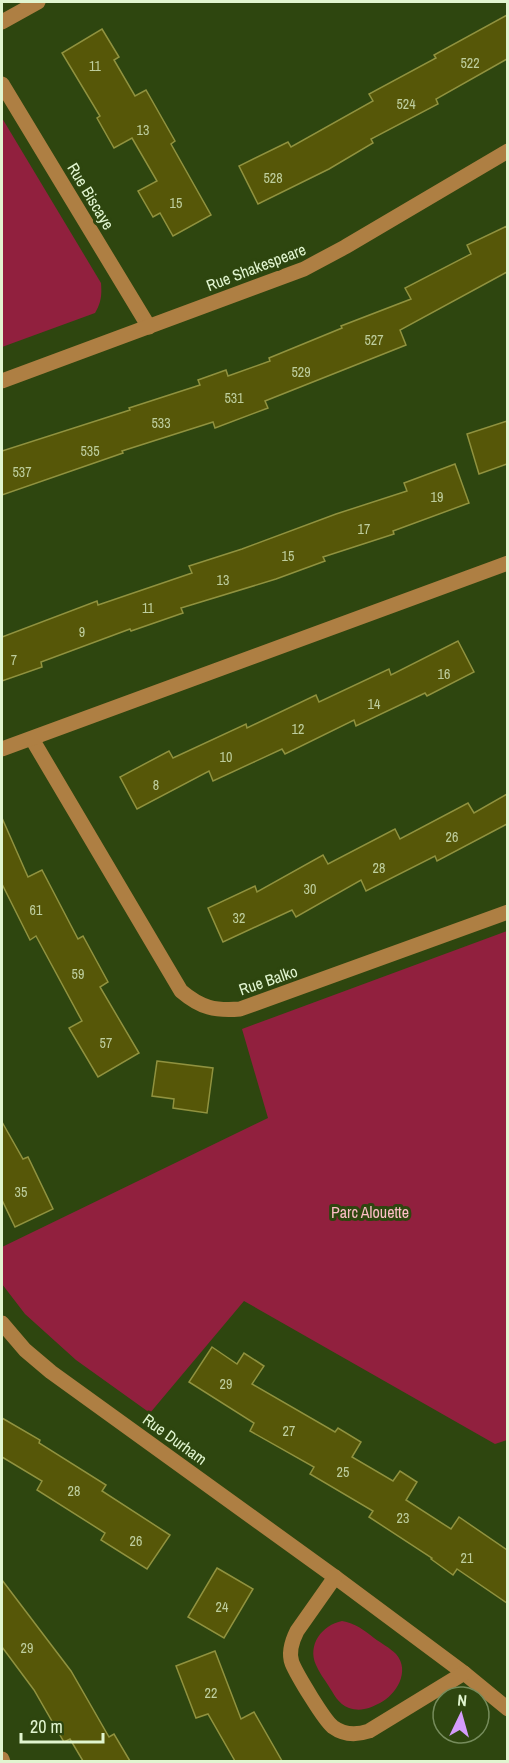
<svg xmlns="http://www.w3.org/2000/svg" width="509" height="1763" font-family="'Archivo Narrow',sans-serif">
  <rect width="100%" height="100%" fill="#2e460f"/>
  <!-- green -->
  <g fill="#91203e">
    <path d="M2 118 101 283C102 295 101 303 95 313L2 347Z"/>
    <polygon points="507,931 507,1440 495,1444 244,1301 150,1413 76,1360 25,1314 2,1284 2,1247 268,1118 242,1029"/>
    <path d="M342 1621C355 1623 364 1630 374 1638 381 1643 390 1648 396 1654 411 1671 396 1695 380 1703 370 1708 361 1712 349 1708 338 1704 334 1694 328 1685 324 1679 319 1672 316 1665 307 1645 322 1625 342 1621Z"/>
  </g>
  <!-- building -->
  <g fill="#565708" stroke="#90923f" stroke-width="1.5">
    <polygon points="507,15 507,59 436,99 438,104 371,139 373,143 329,169 258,204 239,166 288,142 291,147 373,101 369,94 436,58 434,55"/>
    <polygon points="102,29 119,57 114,60 135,96 146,90 175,141 171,144 211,215 173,236 160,213 153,217 138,191 157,181 132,138 114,148 97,118 100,116 62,53"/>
    <polygon points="507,226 507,272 400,330 406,345 265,401 268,408 215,428 213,422 122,451 123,453 2,495 2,451 130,410 129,408 200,385 198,380 226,370 228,376 270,361 269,358 342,328 341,326 411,299 405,288 471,254 467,245"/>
    <polygon points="507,421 507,464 479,474 467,434"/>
    <polygon points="455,464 469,503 393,531 394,534 323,557 325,561 276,579 181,608 183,613 131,631 130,629 41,662 42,667 2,681 2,637 97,601 98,605 192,573 189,566 242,549 336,514 407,491 404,483"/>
    <polygon points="458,641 474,672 427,696 425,693 356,726 354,720 285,754 282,749 213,781 209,771 137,809 120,777 169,751 173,758 246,724 247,728 316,695 319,702 389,669 391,675"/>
    <polygon points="507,794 507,824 437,861 435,856 366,891 361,880 296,917 292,910 223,942 208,908 255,886 257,892 323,855 328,864 395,829 400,839 468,803 474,813"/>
    <polygon points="2,818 28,877 42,870 78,939 83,936 108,982 100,987 139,1053 98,1077 69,1028 82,1021 36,936 30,940 2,884"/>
    <polygon points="157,1061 213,1068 207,1113 173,1108 174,1099 152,1096"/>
    <polygon points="2,1122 23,1159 28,1157 53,1209 15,1227 2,1200"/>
    <polygon points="212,1347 237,1364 244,1353 264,1366 252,1384 335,1432 338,1428 361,1442 352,1457 393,1481 400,1471 417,1482 406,1500 451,1529 459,1517 507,1550 507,1603 457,1569 453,1575 431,1559 432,1558 369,1517 373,1511 310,1474 314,1467 250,1431 254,1423 189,1382"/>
    <polygon points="2,1418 40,1440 39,1443 106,1485 102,1491 170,1535 147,1569 101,1540 105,1533 37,1490 42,1481 2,1457"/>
    <polygon points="217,1568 253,1589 224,1638 188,1617"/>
    <polygon points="2,1580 71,1671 109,1737 114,1734 130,1761 83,1761 70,1739 64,1742 34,1690 2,1647"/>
    <polygon points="215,1651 241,1719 254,1712 282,1761 235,1761 208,1714 196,1718 176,1666"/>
  </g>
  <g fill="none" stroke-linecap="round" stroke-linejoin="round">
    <!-- minor -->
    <g stroke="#ae7f43" stroke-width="15">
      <polyline points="2,22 38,2"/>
      <polyline points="2,84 149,327"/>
      <polyline points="2,381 304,269 345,247 508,151"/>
      <path d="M32 739 181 991C201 1008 215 1011 240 1009L508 912"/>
      <polyline points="2,749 508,563"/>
      <polyline points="2,1323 25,1350 51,1372 335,1577 464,1673 508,1709"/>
      <path d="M335 1577 297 1631C292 1641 288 1652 292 1663 297 1675 324 1720 333 1727 344 1735 357 1735 369 1731L464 1673"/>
      <polyline points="2,1759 3,1762"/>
    </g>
  </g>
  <g text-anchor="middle" stroke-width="6" stroke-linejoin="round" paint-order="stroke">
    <!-- number labels -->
    <g font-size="14" fill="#bece9e">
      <text x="470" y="68">522</text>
      <text x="95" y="71">11</text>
      <text x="406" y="109">524</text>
      <text x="143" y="135">13</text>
      <text x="273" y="183">528</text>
      <text x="176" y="208">15</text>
      <text x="374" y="345">527</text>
      <text x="301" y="377">529</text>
      <text x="234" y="403">531</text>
      <text x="161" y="428">533</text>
      <text x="90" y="456">535</text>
      <text x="22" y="477">537</text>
      <text x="437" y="502">19</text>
      <text x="364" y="534">17</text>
      <text x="288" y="561">15</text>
      <text x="223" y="585">13</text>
      <text x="148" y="613">11</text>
      <text x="82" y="637">9</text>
      <text x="14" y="665">7</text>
      <text x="444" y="679">16</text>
      <text x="374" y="709">14</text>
      <text x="298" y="734">12</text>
      <text x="226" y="762">10</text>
      <text x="156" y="790">8</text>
      <text x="452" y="842">26</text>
      <text x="379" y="873">28</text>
      <text x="310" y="894">30</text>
      <text x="36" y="915">61</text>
      <text x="239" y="923">32</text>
      <text x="78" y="979">59</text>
      <text x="106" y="1048">57</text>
      <text x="21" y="1197">35</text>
      <text x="226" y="1389">29</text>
      <text x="289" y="1436">27</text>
      <text x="343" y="1477">25</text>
      <text x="74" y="1496">28</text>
      <text x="403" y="1523">23</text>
      <text x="136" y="1546">26</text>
      <text x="467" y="1563">21</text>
      <text x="222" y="1612">24</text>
      <text x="27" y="1653">29</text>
      <text x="211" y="1698">22</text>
    </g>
    <!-- street labels -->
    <g font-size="16" fill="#e1f5d0" stroke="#2e460f">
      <text transform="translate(91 196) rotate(59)" y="6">Rue Biscaye</text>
      <text transform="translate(256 267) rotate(-21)" y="6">Rue Shakespeare</text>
      <text transform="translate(268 980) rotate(-19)" y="6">Rue Balko</text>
      <text transform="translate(175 1439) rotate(36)" y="6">Rue Durham</text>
    </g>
    <!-- park labels -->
    <g font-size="16" fill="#fdbec6" stroke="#2e460f">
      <text x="370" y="1218">Parc Alouette</text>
    </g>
  </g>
  <!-- border -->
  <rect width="509" height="1763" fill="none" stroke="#e1f5d0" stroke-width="6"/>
  <!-- north arrow -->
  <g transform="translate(461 1715) rotate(5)"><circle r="28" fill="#2e460f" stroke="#768c5c" stroke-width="1.5"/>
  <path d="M0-4.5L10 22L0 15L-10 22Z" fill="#d49cfb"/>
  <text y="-9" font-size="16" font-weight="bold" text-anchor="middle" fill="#e1f5d0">N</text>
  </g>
  <!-- scale -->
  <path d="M21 1733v9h82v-9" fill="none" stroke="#e1f5d0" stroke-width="3"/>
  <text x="30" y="1733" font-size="18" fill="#e1f5d0" stroke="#2e460f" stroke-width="4.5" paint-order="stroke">20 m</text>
</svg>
